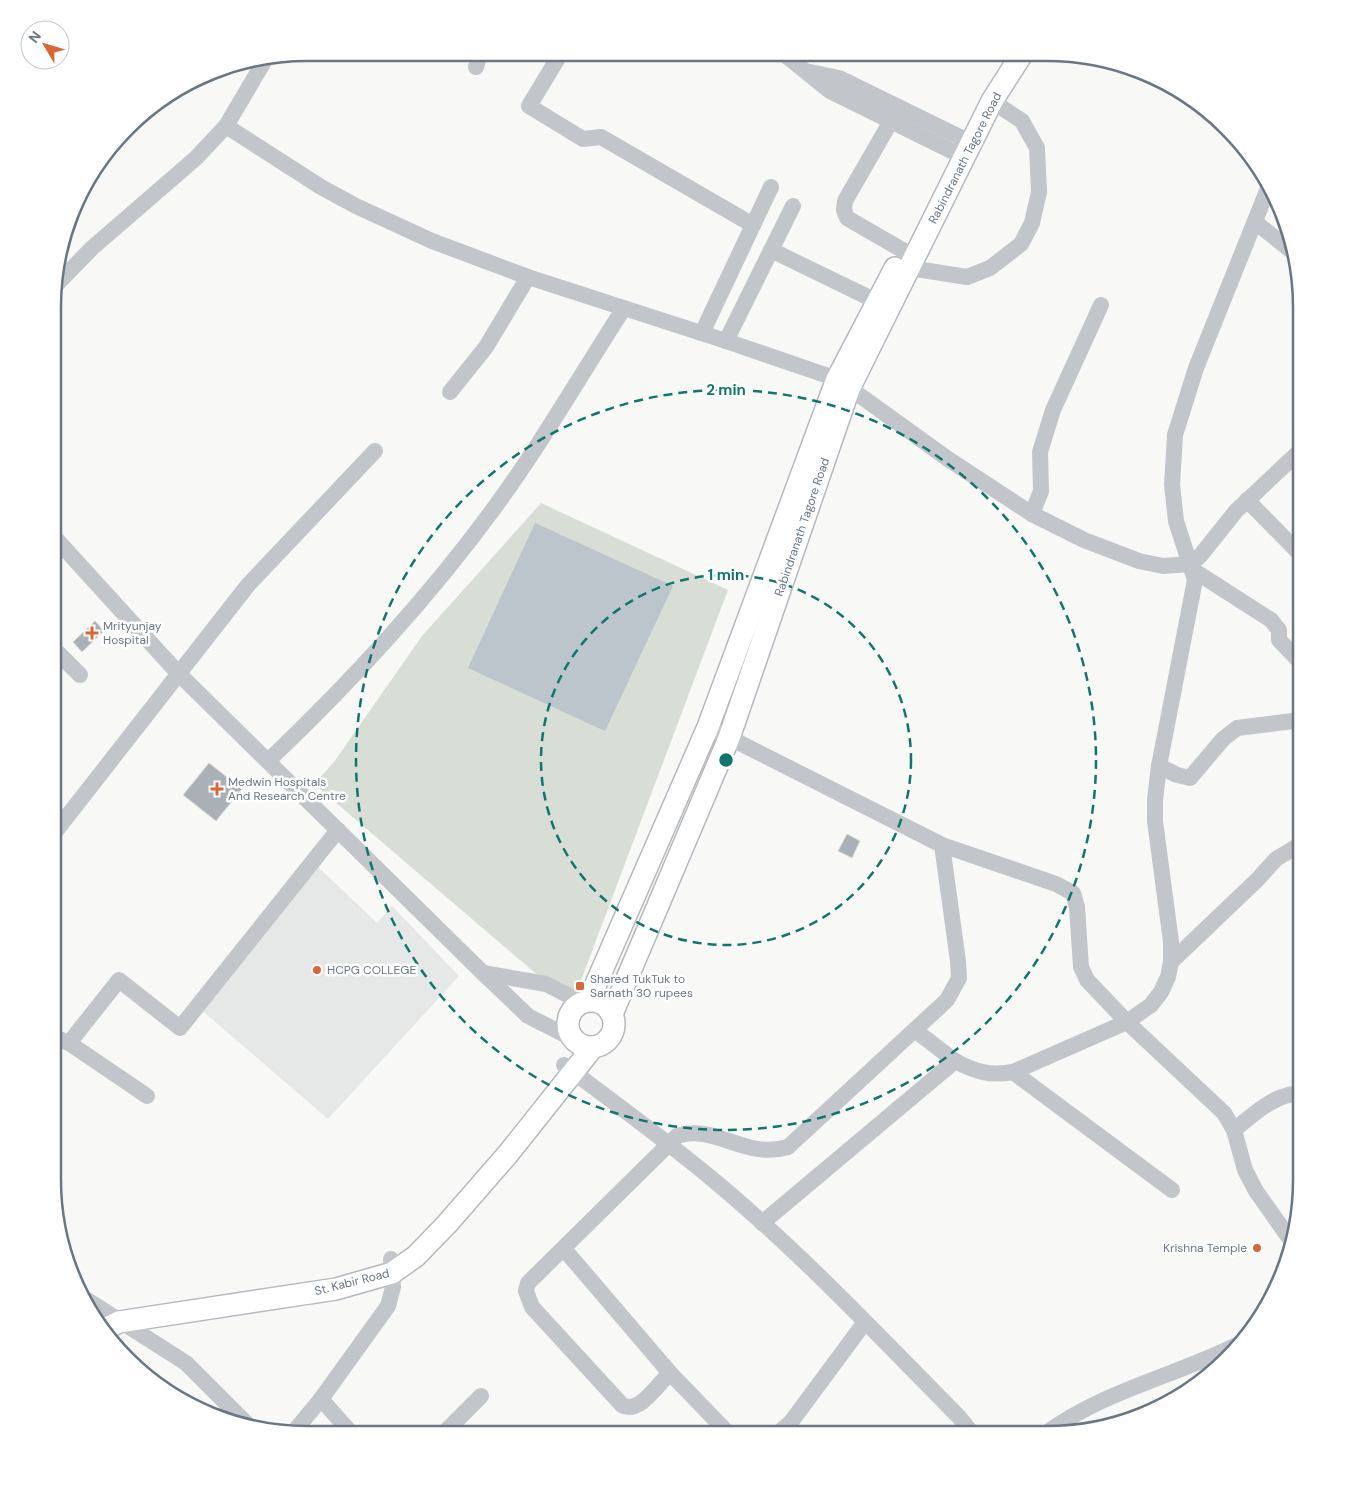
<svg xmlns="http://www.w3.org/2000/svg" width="1354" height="1487" font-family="'DM Sans',sans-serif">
  <rect width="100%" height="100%" fill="#f8f8f6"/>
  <!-- built -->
  <polygon fill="#e6e7e7" points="315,864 377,923 392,906 459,976 328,1119 199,1008"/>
  <!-- green -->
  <polygon fill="#d8ddd5" points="541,503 728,590 577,991 540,977 314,784 334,762 422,636"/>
  <!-- water -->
  <polygon fill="#bcc5cb" points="535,523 673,586 605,731 468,668"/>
  <!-- building -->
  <g fill="#a9b0b6" stroke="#dadad8">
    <polygon points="95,621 104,631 82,652 73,642"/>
    <polygon points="209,763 242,789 216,821 183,795"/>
    <polygon points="847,834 860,841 852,858 838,851"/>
  </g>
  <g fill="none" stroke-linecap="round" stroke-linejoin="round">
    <defs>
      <g id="major">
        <polyline points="589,1000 708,727 837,379 895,268"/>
        <circle cx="591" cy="1024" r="23"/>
        <polyline points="612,1014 729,738 849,389 992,101 1022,54"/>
        <polyline points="103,1330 119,1322 336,1289 392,1273 416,1256 447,1224 508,1154 593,1047"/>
      </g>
    </defs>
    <!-- major casing -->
    <use href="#major" stroke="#b5b9bd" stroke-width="24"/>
    <!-- minor -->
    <g stroke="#c2c5c9" stroke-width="16">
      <polyline points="561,53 529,106 583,139 601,137 753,225"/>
      <polyline points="784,54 830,91 964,157"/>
      <polyline points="476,67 480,53"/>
      <polyline points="810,72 839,78 972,143"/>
      <polyline points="891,121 845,201 844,210 847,218 904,251"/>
      <polyline points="226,126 321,187 356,206 432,241 528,277 726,341 837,379 948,459 1032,514 1084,540 1139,561 1163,566 1191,564 1200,556 1236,511 1301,450"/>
      <polyline points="1255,222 1293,252"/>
      <polyline points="771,250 876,301"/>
      <polyline points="910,268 967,277 990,268 1021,244 1032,223 1039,192 1037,148 1022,121 992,101"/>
      <polyline points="57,284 92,248 196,158 226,126 265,60"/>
      <polyline points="702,333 771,187"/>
      <polyline points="726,341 793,206"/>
      <polyline points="450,392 486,347 528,277"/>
      <polyline points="1247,500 1301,555"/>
      <polyline points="1032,514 1041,491 1040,452 1053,410 1101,305"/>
      <polyline points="56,539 178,673 483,973 528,1016 573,1039"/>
      <polyline points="1193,570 1271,620 1279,630 1279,640 1301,663"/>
      <polyline points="56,651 80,675"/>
      <path d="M268 761C349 684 425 602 492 511 540 446 580 376 624 308"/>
      <polyline points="1159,766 1177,775 1190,778 1223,739 1237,728 1301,720"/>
      <polyline points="55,832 248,585 375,451"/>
      <polyline points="942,845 1056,884 1073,893 1077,907 1081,967 1087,980 1127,1022 1224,1113 1234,1130"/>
      <polyline points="1171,962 1257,880 1276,859 1301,844"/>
      <polyline points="483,973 546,984 581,1002"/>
      <polyline points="916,1031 955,1061"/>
      <polyline points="54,1037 69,1043 147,1096"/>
      <polyline points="69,1043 119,980 180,1028 338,830"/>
      <path d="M564 1065C616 1104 668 1142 717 1183 803 1255 880 1337 959 1417L973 1434"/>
      <polyline points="1013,1072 1172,1190"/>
      <path d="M762 1223 955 1061C976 1072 990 1076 1013 1072L1127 1022 1151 1005 1161 992 1168 977 1171 962V942L1155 821V800L1159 766 1195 580 1176 521 1172 485 1175 435 1196 368 1269 186"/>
      <path d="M1292 1242 1256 1191 1245 1170 1234 1130C1254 1114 1274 1094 1301 1093"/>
      <polyline points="564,1249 670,1373 729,1434"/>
      <polyline points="84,1298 186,1363 248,1425"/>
      <path d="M670 1373C658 1384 639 1415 622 1405L532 1307 526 1291 528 1283 677 1136C714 1123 745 1160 788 1147L947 1000 959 978 958 961 942 845 708 727"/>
      <polyline points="321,1399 352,1434"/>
      <polyline points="292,1434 321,1399 388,1306 393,1287 391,1259"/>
      <polyline points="443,1434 481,1396"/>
      <polyline points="777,1434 791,1422 865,1322"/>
      <path d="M1045 1434C1103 1391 1175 1376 1239 1344"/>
    </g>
    <!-- major -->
    <use href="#major" stroke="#fff" stroke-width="21"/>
  </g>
  <!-- distance rings -->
  <g fill="none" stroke="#0f766e" stroke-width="2.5" stroke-dasharray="9 6">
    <circle cx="726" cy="760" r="185"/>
    <circle cx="726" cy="760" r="370"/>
  </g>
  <!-- markers -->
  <g fill="#d96735" stroke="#fff" stroke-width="2">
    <path d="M89.5 625.5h5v5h5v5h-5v5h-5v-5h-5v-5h5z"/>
    <path d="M214.5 781.5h5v5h5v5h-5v5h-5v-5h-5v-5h5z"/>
    <circle cx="317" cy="970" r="5"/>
    <rect x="575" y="981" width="10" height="10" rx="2.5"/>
    <circle cx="1257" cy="1248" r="5"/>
  </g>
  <g text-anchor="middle" stroke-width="5" stroke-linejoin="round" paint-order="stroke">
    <!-- street labels -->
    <g font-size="12" fill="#697785" stroke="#fff">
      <text transform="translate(965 158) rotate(-63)" y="4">Rabindranath Tagore Road</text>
      <text transform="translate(802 527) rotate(-71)" y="4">Rabindranath Tagore Road</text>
      <text transform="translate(352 1282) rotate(-14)" y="4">St. Kabir Road</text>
    </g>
    <!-- poi labels -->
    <g font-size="12" fill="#697785" stroke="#fff" text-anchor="start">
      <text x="103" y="630">Mrityunjay<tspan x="103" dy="14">Hospital</tspan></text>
      <text x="228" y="786">Medwin Hospitals<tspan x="228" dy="14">And Research Centre</tspan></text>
      <text x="327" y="974">HCPG COLLEGE</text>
      <text x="590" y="983">Shared TukTuk to<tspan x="590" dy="14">Sarnath 30 rupees</tspan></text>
      <text x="1247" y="1252" text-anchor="end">Krishna Temple</text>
    </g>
  </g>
  <!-- crop -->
  <path d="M0 0H1354V1487H0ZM307 61H1047A246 246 0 0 1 1293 307V1180A246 246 0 0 1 1047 1426H307A246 246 0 0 1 61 1180V307A246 246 0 0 1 307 61Z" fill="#fff" fill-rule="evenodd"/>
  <path fill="none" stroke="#697785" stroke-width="2.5" d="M307 61H1047A246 246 0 0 1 1293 307V1180A246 246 0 0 1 1047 1426H307A246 246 0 0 1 61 1180V307A246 246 0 0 1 307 61Z"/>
  <circle cx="726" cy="760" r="8" fill="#0f766e" stroke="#fff" stroke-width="2.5"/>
  <g font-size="15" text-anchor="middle" font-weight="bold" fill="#0f766e" stroke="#fff" stroke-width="5" stroke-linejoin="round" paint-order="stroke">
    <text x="726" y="395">2 min</text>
    <text x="726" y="580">1 min</text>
  </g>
  <!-- north arrow -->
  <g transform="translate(45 45) rotate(308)"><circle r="24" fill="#ffffff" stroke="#c3c9ce"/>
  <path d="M0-4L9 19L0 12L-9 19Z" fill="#d96735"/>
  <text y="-8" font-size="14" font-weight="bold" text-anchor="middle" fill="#697785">N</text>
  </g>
</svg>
